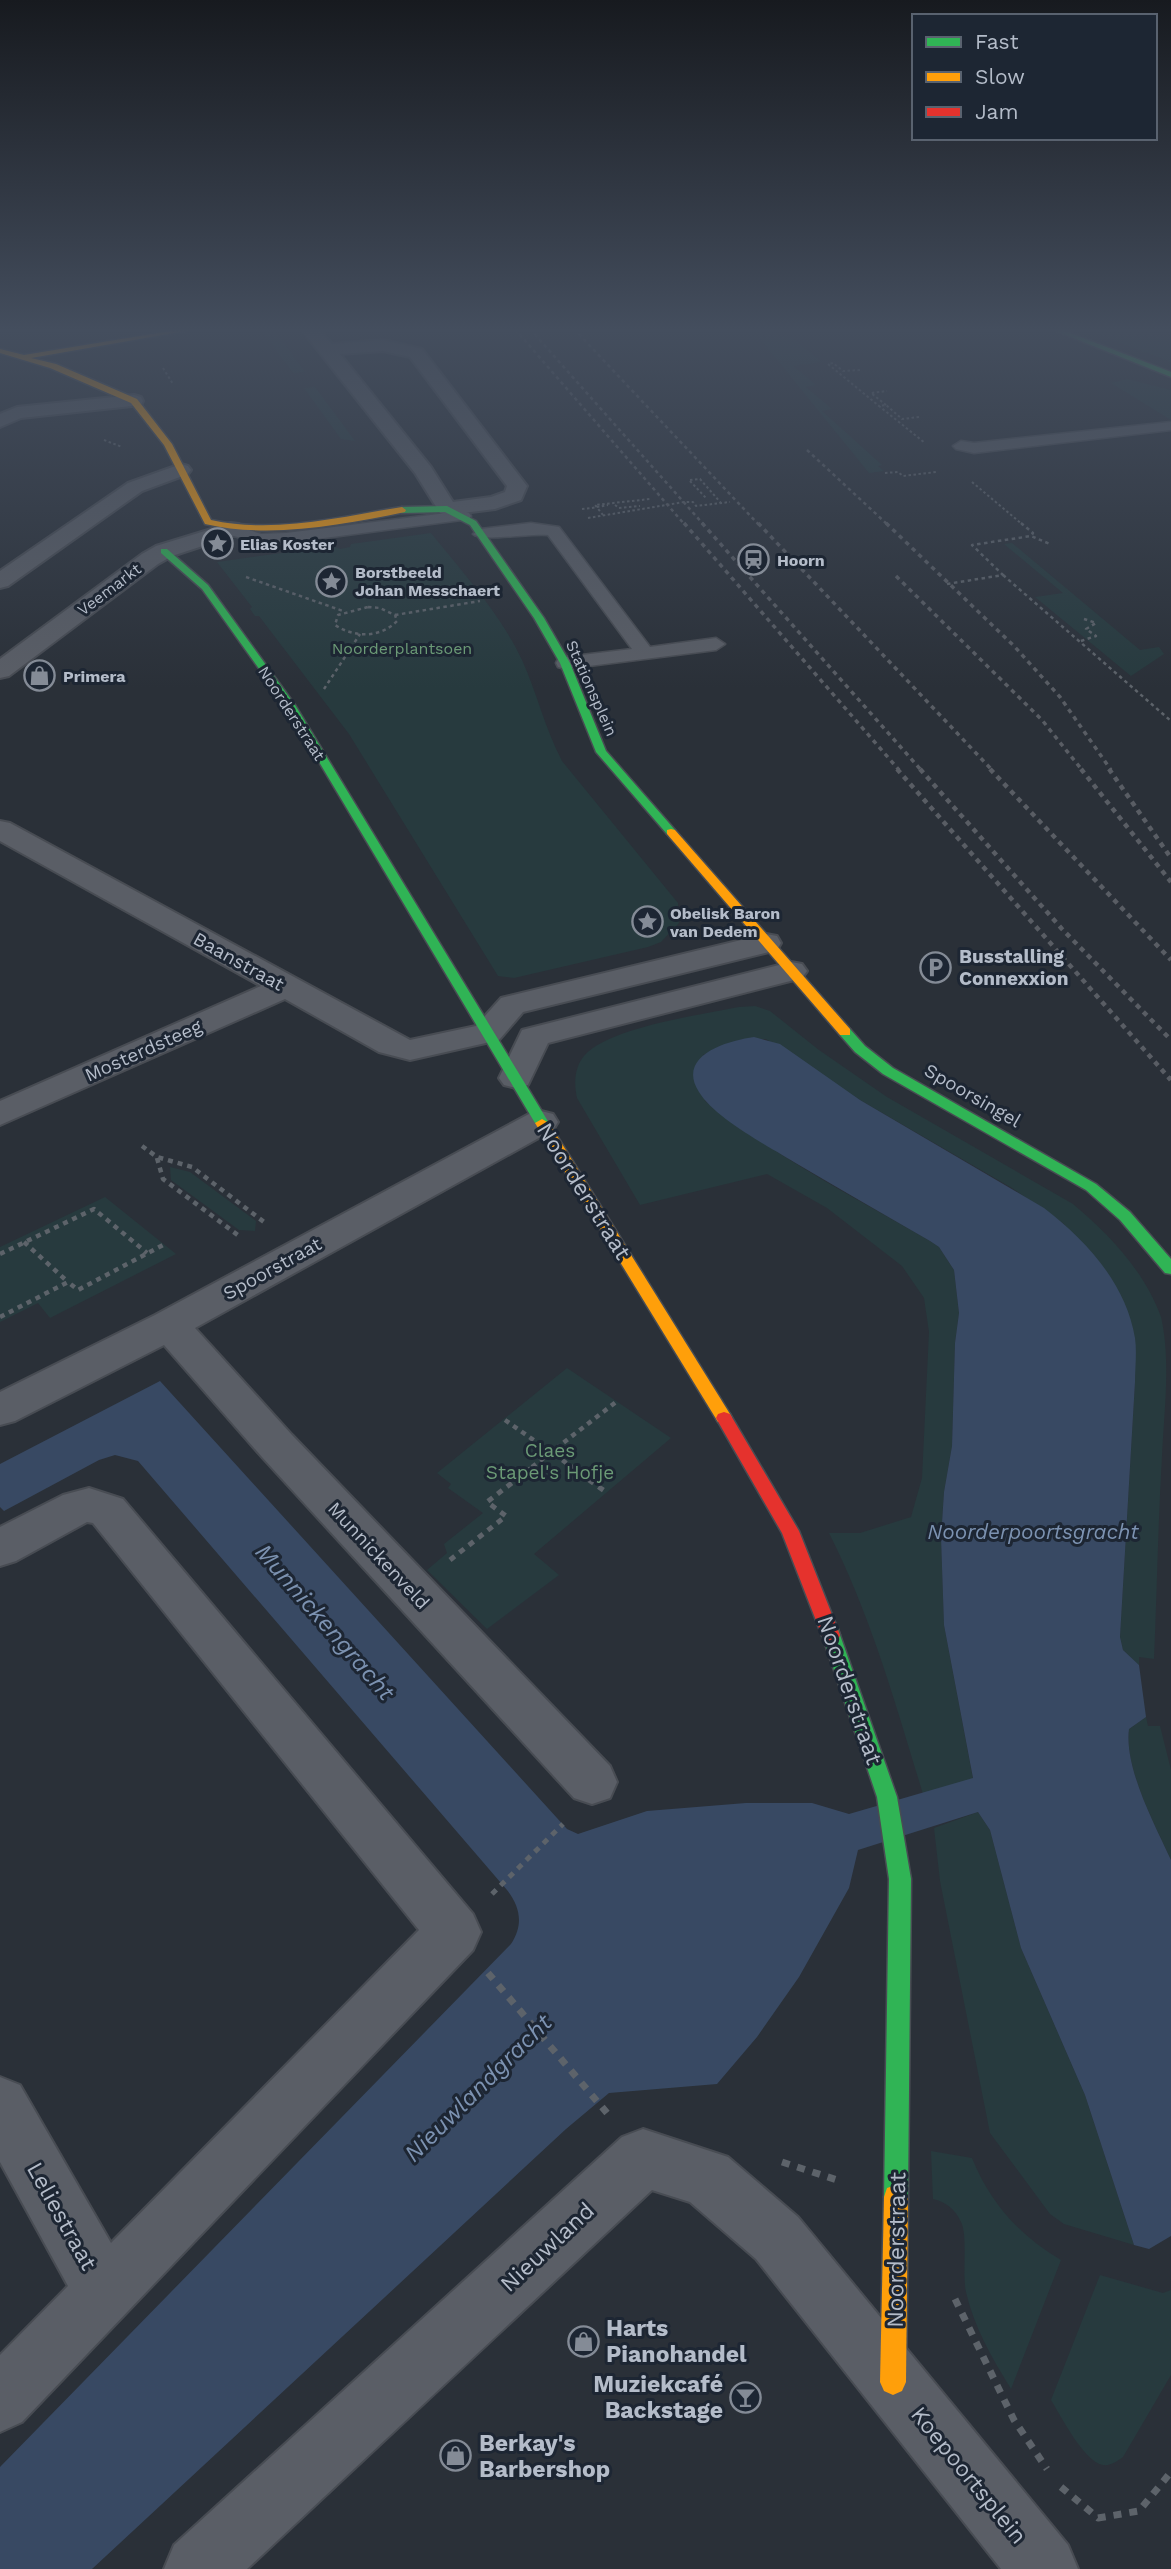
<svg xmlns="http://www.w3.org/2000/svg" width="1171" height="2569" font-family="'Work Sans',sans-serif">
  <rect width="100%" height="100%" fill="#2a3038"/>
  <!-- green -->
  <g fill="#273a3e">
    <polygon points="261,329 273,329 305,372 293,373"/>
    <polygon points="752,329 770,329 778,336 788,335 822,362 793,366 816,385 806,387 832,409 822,411 882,465 878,466 884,471 869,473"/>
    <polygon points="1084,329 1140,329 1171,340 1171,362"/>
    <polygon points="1127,379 1171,390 1171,420 1111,383"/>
    <polygon points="315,387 355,441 341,439 304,388"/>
    <path d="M431 533C463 573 500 613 522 660 537 693 545 729 562 761L678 903 679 923 661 942 648 947 514 978 498 976 349 734 259 616H255L250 609 252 607 217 562 332 546 340 549 350 547 351 544Z"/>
    <polygon points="1012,543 1140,650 1159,647 1164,654 1131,676 1035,597 1063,593 1004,544"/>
    <path d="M755 1006 770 1011 819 1050 887 1097 1073 1204C1109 1234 1145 1272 1161 1317 1171 1360 1164 1412 1162 1456 1158 1523 1157 1591 1154 1659L1139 1657V1665L1123 1650 1120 1637 1135 1382 1064 1224 1012 1188 860 1100 766 1039H743L703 1055 705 1101C773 1155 853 1197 930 1241L939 1247 954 1270 959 1313 955 1343 952 1446 944 1492 941 1538 944 1625 973 1779 923 1794C896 1705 871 1616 829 1533H860L911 1517 922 1478 929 1332 924 1298 902 1266 827 1208 767 1174 640 1205 577 1098C574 1084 574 1068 584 1056 609 1027 701 1015 739 1007Z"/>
    <polygon points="170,1167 190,1172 256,1221 255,1231 239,1230 171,1180"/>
    <polygon points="105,1197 176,1254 50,1318 38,1303 0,1322 0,1247"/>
    <polygon points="567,1368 671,1438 534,1554 559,1575 487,1629 427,1570 447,1553 444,1544 483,1513 448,1488 451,1484 437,1473"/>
    <path d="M1146 1717 1148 1726H1160L1171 1770V1860C1155 1825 1124 1768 1129 1729Z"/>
    <polygon points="978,1812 990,1830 1021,1948 1085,2095 1134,2245 1064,2224 1050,2214 990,2133 940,1881 934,1828"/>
    <path d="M931 2151 972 2158C990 2203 1020 2236 1061 2260L1011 2389C992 2358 974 2327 966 2292 962 2274 968 2235 961 2222 955 2209 946 2202 933 2199Z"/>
    <path d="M1100 2275 1163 2293 1171 2290V2375L1123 2457C1117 2461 1111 2466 1103 2465 1084 2462 1061 2416 1051 2400Z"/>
  </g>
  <!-- water -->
  <path fill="#384963" d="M754 1037 780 1044 860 1100 1044 1208C1087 1241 1126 1284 1135 1338 1137 1352 1135 1368 1135 1382L1120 1637 1123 1650 1139 1665 1146 1717 1129 1729C1124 1768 1155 1825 1171 1860V2236L1149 2249 1134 2245 1085 2095 1021 1948 990 1830 978 1812 858 1850 849 1888 799 1977 757 2037 717 2084 609 2093 566 2129 92 2569H0V2467L511 1944C524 1924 520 1907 507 1890L138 1461 115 1455 99 1460 4 1511 0 1507V1464L160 1381 567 1829 578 1834 647 1811 746 1803H812L849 1814 973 1778 944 1625 941 1538 944 1492 952 1446 955 1343 959 1313 954 1270 939 1247 930 1241C886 1216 842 1190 799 1165 772 1148 715 1119 699 1092 676 1056 726 1041 754 1037Z"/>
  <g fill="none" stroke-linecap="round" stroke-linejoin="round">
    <defs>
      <g id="lane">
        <polygon points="1171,422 1171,430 974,453 956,449 953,446 961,441 974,443"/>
        <polygon points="463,511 469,513 471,516 469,519 286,543 259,544 225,533 223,529 231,524 261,534 286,533"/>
        <path d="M531 523 559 527 650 647 716 638 725 644 716 650 565 669 558 667 556 663 558 659 565 657 632 649 548 535C530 533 481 542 473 534L481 529Z"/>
      </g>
      <g id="street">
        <path d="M301 329H319L332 344 383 340 422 349 527 486 521 500 495 509 447 515 440 513 415 473ZM383 351 410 357 507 486 505 492 491 497 453 502 431 467 340 354Z"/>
        <polygon points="134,395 141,397 143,401 141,405 21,418 0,427 0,414 17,407"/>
        <polygon points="181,464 188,466 191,470 188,474 142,491 8,586 0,588 0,571 128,483"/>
        <polygon points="231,523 239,524 242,529 239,534 172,556 158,564 9,676 0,678 0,659 142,554 156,546"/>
        <polygon points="0,821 10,823 410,1040 476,1026 501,998 766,934 777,936 781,943 777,950 523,1012 499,1040 410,1060 379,1052 285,999 0,1125 0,1101 261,986 0,841"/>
        <polygon points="791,962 802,964 807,971 802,978 548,1043 528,1085 516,1088 504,1085 499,1078 522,1030"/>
        <polygon points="541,1111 553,1114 558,1122 553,1130 195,1328 292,1435 610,1766 617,1782 610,1798 592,1804 574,1798 262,1457 164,1345 15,1421 0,1425 0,1392 155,1315 529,1114"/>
        <polygon points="89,1488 123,1499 473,1914 481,1932 473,1950 22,2422 0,2432 0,2355 68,2286 0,2162 0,2077 20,2085 111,2243 419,1930 93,1523 87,1522 16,1561 0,1566 0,1527 63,1495"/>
        <polygon points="643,2129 728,2157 798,2217 1068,2545 1078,2569 1001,2569 756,2259 690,2202 652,2190 247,2569 164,2569 174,2545 622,2137"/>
      </g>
      <g id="fast">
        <polygon points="1051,329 1060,329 1171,372 1171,377"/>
        <polygon points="447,506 476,521 544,618 570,663 606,751 675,830 675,834 667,834 596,752 560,663 534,618 470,525 445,512 402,513 398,510 402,507"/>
        <polygon points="161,549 167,549 208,585 295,705 549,1123 547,1126 542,1127 535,1123 285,705 202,589 161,553"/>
        <polygon points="845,1028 850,1029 865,1046 893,1068 1096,1184 1130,1212 1171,1259 1171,1274 1165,1273 1120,1220 1086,1190 883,1074 855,1052 840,1035 840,1029"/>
        <polygon points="831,1627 838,1629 840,1635 897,1797 911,1879 908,2197 905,2206 896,2209 887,2206 884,2197 889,1879 877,1797 822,1635 824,1629"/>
      </g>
      <g id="slow">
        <path d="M182 329H197L31 358 56 364 137 399 172 444 211 520C275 534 339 517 402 507L406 510 405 512C341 525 270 539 205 524L164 445 131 403 50 368 0 353V349L24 355Z"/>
        <polygon points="671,829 675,830 850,1029 850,1035 840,1035 667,834 667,830"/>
        <polygon points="542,1119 549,1123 730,1414 732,1418 730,1422 718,1422 535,1123"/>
        <polygon points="896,2185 905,2188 908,2197 906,2382 902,2391 893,2395 884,2391 880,2382 884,2197 887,2188"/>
      </g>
      <polygon id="jam" points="724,1412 730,1414 799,1531 840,1635 838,1641 831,1643 824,1641 782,1533 716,1418 718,1414"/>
    </defs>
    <!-- lane casing -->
    <use href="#lane" stroke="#484c53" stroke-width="3"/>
    <!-- street casing -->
    <use href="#street" stroke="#484c53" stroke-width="4"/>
    <!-- fast casing -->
    <use href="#fast" stroke="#484c53" stroke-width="3"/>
    <!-- slow casing -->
    <use href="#slow" stroke="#484c53" stroke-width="3"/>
    <!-- jam casing -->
    <use href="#jam" stroke="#484c53" stroke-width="3"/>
    <!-- path-far4 -->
    <g stroke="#5d636a" stroke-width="2" stroke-dasharray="2.5 2.5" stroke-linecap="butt">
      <polyline points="163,368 173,384"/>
      <polyline points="860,370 843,371 833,363 828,364 879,406"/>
      <polyline points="886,405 871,393 887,391"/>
      <polyline points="919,417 902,419 886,405 879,406 925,443"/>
      <polyline points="104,440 122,447"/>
      <polyline points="885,473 898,472 903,476 936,472"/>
      <polyline points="690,480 700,479 721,503"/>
      <polyline points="690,481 706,498"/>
      <polyline points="972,482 1023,525"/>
      <polyline points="615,505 619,508 640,506"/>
      <polyline points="582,509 592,508"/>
      <polyline points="603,515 595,505 650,499"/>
      <polyline points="588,518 684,502 693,502 696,506 730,502"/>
    </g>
    <!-- path-far3 -->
    <g stroke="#5d636a" stroke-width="2.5" stroke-dasharray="3.5 3.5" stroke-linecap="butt">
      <polyline points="1021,523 1033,533 1031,536"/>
      <polyline points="1003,575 1171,721"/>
      <polyline points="246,577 343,611"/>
      <polyline points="947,584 1003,575 972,545 1031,536 1050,544"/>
      <path d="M368 607 380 608 395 615 397 621C380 638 355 638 335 625L338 615Z"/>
      <polyline points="395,615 480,601"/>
      <polyline points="1081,641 1096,636 1086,629 1096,623 1084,619"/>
      <polyline points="324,689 360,634"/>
    </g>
    <!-- path-far2 -->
    <g stroke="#5d636a" stroke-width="4.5" stroke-dasharray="5 5" stroke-linecap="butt">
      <polyline points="142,1146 157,1157 192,1167 264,1222"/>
      <polyline points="157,1158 163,1179 239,1236"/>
      <polyline points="24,1242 68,1282"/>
      <polyline points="0,1254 94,1209 147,1253"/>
      <polyline points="0,1317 68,1282 78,1290 165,1244"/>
      <polyline points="505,1420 572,1467"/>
      <polyline points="532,1467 616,1402"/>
    </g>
    <!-- path-far1 -->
    <g stroke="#5d636a" stroke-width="5" stroke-dasharray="6 6" stroke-linecap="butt">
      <polyline points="569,1466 606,1492"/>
      <polyline points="450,1560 506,1516 487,1502 534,1466"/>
      <polyline points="492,1894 563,1824"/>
    </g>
    <!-- path -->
    <g stroke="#5d636a" stroke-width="7" stroke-dasharray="8 8" stroke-linecap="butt">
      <polyline points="488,1973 607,2113"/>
      <polyline points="782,2162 837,2180"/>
      <polyline points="955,2299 1014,2420 1047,2469"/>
      <polyline points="1061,2487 1098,2518 1139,2511 1171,2472"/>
    </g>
    <!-- lane -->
    <use href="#lane" fill="#5a5e66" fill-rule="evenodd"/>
    <!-- street -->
    <use href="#street" fill="#5a5e66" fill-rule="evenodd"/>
    <!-- fast -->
    <use href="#fast" fill="#30b455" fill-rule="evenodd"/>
    <!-- slow -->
    <use href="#slow" fill="#ff9f0a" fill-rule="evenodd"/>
    <!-- jam -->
    <use href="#jam" fill="#e5322d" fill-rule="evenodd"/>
    <!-- rail-far3 -->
    <g stroke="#595d64" stroke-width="2.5" stroke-dasharray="3.5 3.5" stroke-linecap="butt">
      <polyline points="515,329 685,525"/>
      <polyline points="530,329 704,525"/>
      <polyline points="574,329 759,525"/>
      <polyline points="807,450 888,525"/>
    </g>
    <!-- rail-far2 -->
    <g stroke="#595d64" stroke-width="3.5" stroke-dasharray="4.5 4.5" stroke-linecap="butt">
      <polyline points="684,523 899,770"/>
      <polyline points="702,523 921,770"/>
      <polyline points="758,523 992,770"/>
      <polyline points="886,523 1014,646 1060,697 1111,770"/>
      <polyline points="896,576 1042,720 1082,770"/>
    </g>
    <!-- rail-far1 -->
    <g stroke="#595d64" stroke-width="4.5" stroke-dasharray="5 5" stroke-linecap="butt">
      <polyline points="897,769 1170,1079"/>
      <polyline points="920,769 1062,929 1171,1040"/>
      <polyline points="990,769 1171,960"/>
      <polyline points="1081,769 1171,882"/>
      <polyline points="1109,769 1171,858"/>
    </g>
    <!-- rail -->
    <polyline stroke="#595d64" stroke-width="5" stroke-dasharray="7 7" stroke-linecap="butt" points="1169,1077 1171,1080"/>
    <!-- path-bridge -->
    <polyline stroke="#5d636a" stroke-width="2" stroke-dasharray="2.5 2.5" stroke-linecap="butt" points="592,508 608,505"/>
  </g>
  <!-- sky -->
  <linearGradient id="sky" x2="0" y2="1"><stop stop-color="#171a1f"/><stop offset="0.48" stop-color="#444e5e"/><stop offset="1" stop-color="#444e5e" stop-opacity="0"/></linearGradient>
  <rect width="1171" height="688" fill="url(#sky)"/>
  <!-- icons -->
  <defs>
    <symbol id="sight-ring" viewBox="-11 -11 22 22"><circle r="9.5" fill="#1d2633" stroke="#848b96" stroke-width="1.5"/><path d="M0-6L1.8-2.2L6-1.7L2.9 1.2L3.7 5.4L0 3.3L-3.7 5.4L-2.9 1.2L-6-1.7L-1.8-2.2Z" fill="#848b96"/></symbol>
    <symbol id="station-ring" viewBox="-11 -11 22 22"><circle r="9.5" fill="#1d2633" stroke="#848b96" stroke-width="1.5"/><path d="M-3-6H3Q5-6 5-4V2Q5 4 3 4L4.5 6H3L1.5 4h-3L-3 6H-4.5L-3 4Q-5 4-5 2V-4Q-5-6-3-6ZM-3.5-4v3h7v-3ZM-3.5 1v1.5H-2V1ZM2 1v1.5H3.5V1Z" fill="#848b96"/></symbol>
    <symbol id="shop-ring" viewBox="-11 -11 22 22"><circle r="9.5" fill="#1d2633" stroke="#848b96" stroke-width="1.5"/><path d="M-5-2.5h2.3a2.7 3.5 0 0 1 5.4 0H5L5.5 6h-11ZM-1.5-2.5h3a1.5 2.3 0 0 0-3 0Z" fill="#848b96"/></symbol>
    <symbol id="parking-ring" viewBox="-11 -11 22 22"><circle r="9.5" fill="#1d2633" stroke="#848b96" stroke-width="1.5"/><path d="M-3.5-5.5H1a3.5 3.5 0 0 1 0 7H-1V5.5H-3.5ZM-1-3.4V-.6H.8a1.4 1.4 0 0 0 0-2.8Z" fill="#848b96"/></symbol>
    <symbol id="bar-ring" viewBox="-11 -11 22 22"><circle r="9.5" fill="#1d2633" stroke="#848b96" stroke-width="1.5"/><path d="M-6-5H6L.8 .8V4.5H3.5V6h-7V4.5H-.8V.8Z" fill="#848b96"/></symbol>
  </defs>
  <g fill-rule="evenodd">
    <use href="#sight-ring" x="200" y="526" width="35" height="35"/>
    <use href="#station-ring" x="736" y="542" width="35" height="35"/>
    <use href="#sight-ring" x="314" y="564" width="35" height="35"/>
    <use href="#shop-ring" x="22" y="658" width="35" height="35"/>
    <use href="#sight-ring" x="630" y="904" width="35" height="35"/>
    <use href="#parking-ring" x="918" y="950" width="35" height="35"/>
    <use href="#shop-ring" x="566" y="2324" width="35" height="35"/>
    <use href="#bar-ring" x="728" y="2380" width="35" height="35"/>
    <use href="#shop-ring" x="438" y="2438" width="35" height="35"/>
  </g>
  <g text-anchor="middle" stroke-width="6" stroke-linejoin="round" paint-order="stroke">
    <!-- far-poi labels -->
    <g font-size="16" font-weight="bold" fill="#b4bcc9" stroke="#1d2633" text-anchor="start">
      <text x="240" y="550">Elias Koster</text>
      <text x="777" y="566">Hoorn</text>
      <text x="355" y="578">Borstbeeld<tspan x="355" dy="18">Johan Messchaert</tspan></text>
      <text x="63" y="682">Primera</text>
      <text x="670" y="919">Obelisk Baron<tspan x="670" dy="18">van Dedem</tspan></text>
    </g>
    <!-- far-street labels -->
    <g font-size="16" fill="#b4bcc9" stroke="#1d2633">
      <text transform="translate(109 589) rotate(-37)" y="6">Veemarkt</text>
      <text transform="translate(592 688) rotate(66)" y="6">Stationsplein</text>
      <text transform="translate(292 713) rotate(57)" y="6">Noorderstraat</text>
    </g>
    <!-- far-park labels -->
    <g font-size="16" fill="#6b9a76" stroke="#1d2633">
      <text x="402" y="654">Noorderplantsoen</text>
    </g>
    <!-- poi labels -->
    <g font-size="19" font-weight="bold" fill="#b4bcc9" stroke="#1d2633" text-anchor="start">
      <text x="959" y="963">Busstalling<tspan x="959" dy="22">Connexxion</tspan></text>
    </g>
    <!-- street labels -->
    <g font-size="19" fill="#b4bcc9" stroke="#1d2633">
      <text transform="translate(239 961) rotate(29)" y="7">Baanstraat</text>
      <text transform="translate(143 1050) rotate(-24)" y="7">Mosterdsteeg</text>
      <text transform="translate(973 1095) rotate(30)" y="7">Spoorsingel</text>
      <text transform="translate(272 1268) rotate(-29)" y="7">Spoorstraat</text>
      <text transform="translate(379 1555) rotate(47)" y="7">Munnickenveld</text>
    </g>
    <!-- park labels -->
    <g font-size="19" fill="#6b9a76" stroke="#1d2633">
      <text x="550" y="1457">Claes<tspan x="550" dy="22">Stapel's Hofje</tspan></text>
    </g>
    <!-- water labels -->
    <g font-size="21" font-style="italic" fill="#7c92b1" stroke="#1d2633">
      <text x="1033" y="1539">Noorderpoortsgracht</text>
    </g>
    <!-- near-street labels -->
    <g font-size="23" fill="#b4bcc9" stroke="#1d2633">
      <text transform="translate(584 1191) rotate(58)" y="8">Noorderstraat</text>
      <text transform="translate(850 1690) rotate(71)" y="8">Noorderstraat</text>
      <text transform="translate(62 2216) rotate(61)" y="8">Leliestraat</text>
      <text transform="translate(547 2247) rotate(-43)" y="8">Nieuwland</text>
      <text transform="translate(896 2250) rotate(-89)" y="8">Noorderstraat</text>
      <text transform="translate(969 2475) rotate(51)" y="8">Koepoortsplein</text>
    </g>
    <!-- near-poi labels -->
    <g font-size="23" font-weight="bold" fill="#b4bcc9" stroke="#1d2633" text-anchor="start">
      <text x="606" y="2336">Harts<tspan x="606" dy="26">Pianohandel</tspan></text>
      <text x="723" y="2392" text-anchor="end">Muziekcafé<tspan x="723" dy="26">Backstage</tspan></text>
      <text x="479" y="2451">Berkay's<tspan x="479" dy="26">Barbershop</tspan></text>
    </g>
    <!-- near-water labels -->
    <g font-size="24" font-style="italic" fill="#7c92b1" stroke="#1d2633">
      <text transform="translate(325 1622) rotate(49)" y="8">Munnickengracht</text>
      <text transform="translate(478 2088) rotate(-45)" y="8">Nieuwlandgracht</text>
    </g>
  </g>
  <!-- legend -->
  <rect x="912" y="14" width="245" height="126" fill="#1d2633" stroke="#59626f" stroke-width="2"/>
  <rect x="926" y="37" width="35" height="10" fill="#30b455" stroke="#59626f" stroke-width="2"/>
  <text x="975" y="49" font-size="21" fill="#b4bcc9">Fast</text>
  <rect x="926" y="72" width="35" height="10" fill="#ff9f0a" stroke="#59626f" stroke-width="2"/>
  <text x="975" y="84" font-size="21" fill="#b4bcc9">Slow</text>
  <rect x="926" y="107" width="35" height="10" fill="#e5322d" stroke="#59626f" stroke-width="2"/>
  <text x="975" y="119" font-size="21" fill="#b4bcc9">Jam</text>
</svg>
